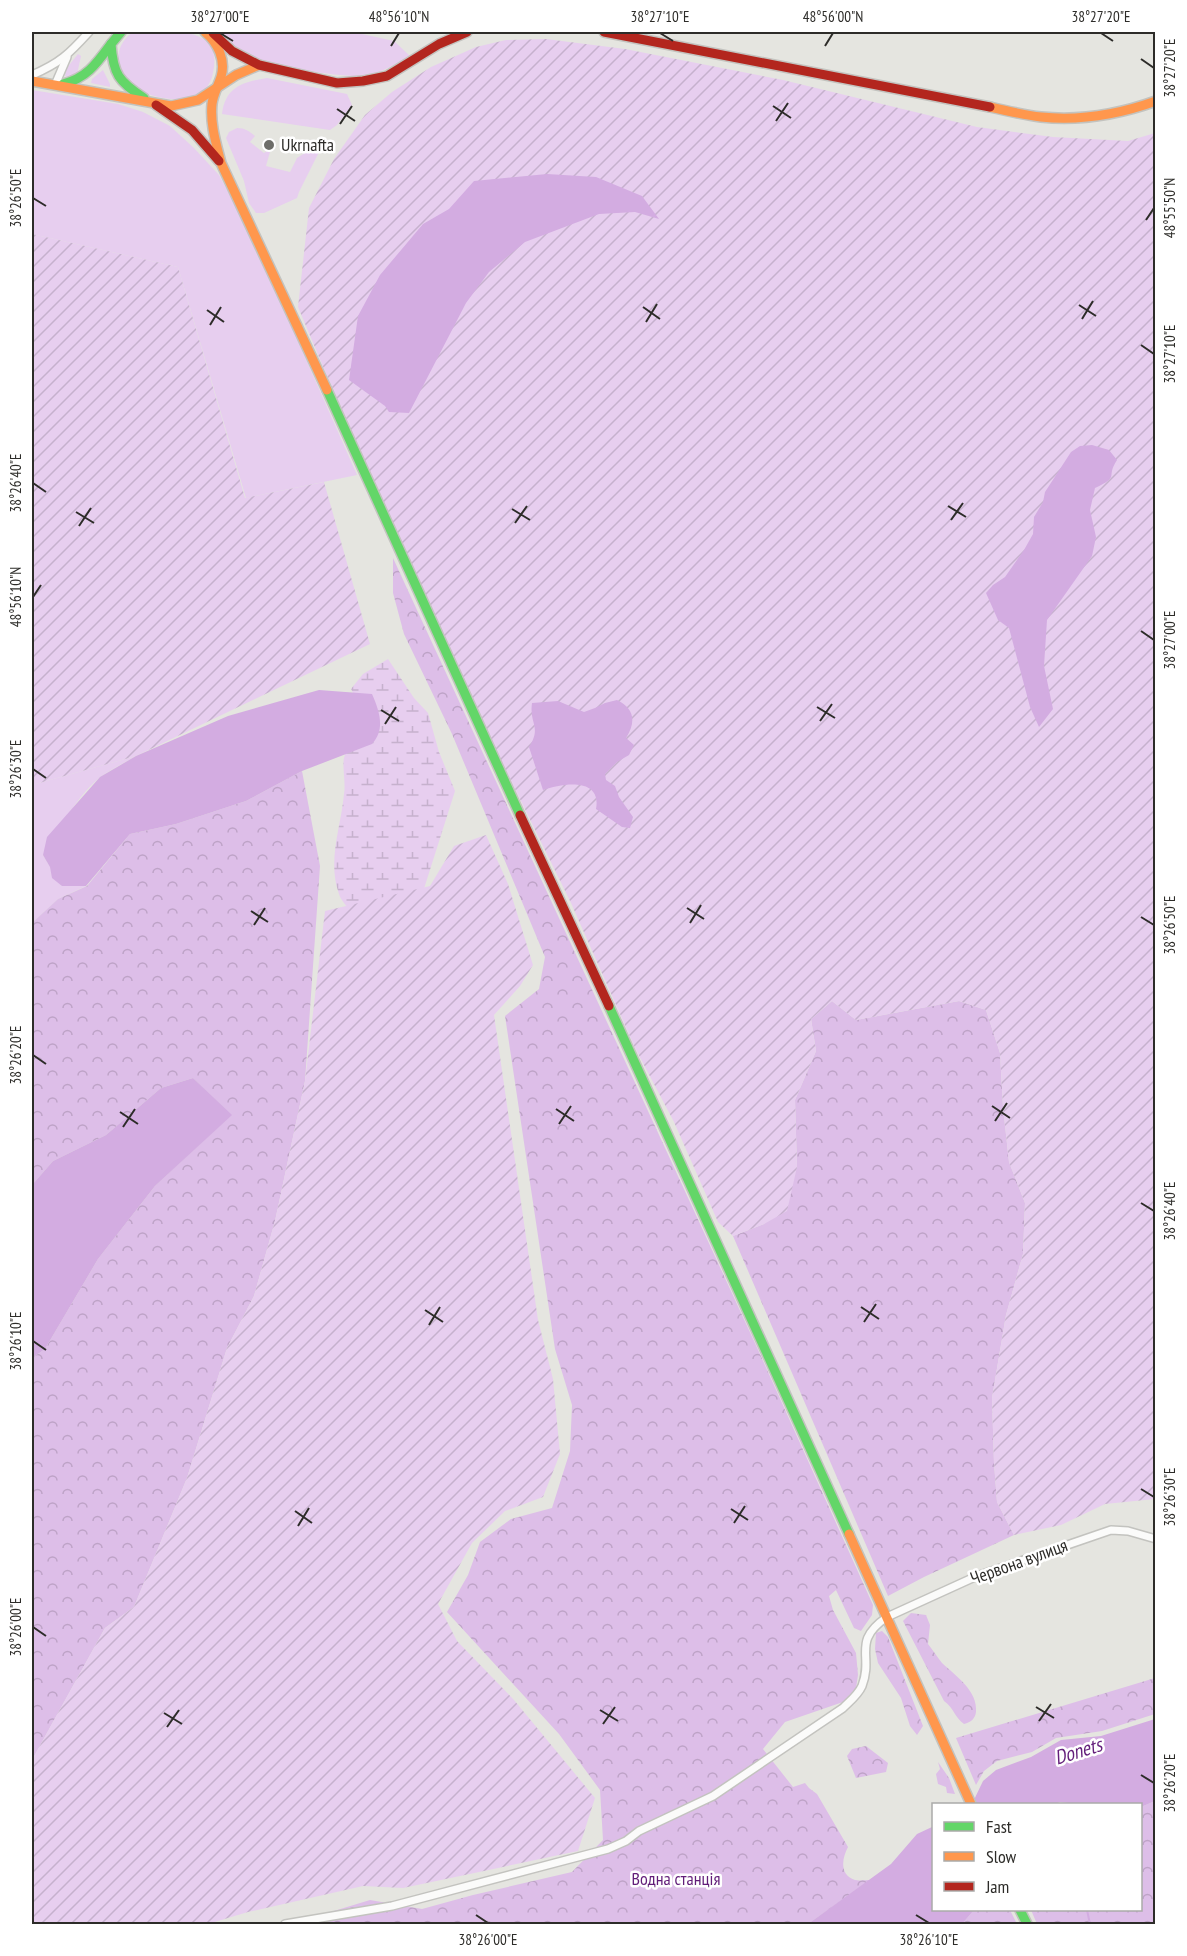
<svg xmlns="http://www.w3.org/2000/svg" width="1187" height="1956" font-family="'PT Sans Narrow',sans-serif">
  <defs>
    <pattern id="forest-crowns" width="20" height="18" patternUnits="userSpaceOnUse" patternTransform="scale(1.5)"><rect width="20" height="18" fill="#ddbee8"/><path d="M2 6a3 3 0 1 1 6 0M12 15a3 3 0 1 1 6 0" fill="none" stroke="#bea3c7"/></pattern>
    <pattern id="wetland-marsh" width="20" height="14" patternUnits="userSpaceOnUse" patternTransform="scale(1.5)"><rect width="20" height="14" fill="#e7ceef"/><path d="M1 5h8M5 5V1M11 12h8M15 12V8" fill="none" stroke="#c6b1cd"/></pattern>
    <pattern id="garden-furrows" width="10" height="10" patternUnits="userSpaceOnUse" patternTransform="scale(1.5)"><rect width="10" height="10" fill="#e7ceef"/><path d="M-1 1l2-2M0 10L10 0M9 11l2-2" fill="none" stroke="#c6b1cd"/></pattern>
  </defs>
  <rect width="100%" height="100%" fill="#e5e5e0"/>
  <!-- grass -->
  <g fill="#e7ceef">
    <path d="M133 32C164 32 225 22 213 73 211 84 204 93 194 97 176 104 137 95 125 80 120 75 119 66 118 59 118 48 124 38 133 32Z"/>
    <path d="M221 32H353L394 41 410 56C397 63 383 72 369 75 348 80 262 64 243 55 233 50 227 40 221 32Z"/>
    <polygon points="78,54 81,56 76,79 65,76 66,69"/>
    <polygon points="103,70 110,84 110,87 91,83 92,79"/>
    <path d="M267 78 347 94 352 105 337 125 330 130 222 114C225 87 243 82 267 78Z"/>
    <polygon points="32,90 118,104 143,112 170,126 194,148 219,175 250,232 357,475 246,498 178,267 32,234"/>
    <path d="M237 128C245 128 249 131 255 136L250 142 264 153 267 151 270 152 266 166 290 172 297 158 319 144 322 146 299 192 297 198 264 213H256L249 203 244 181 226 138 229 132Z"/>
    <path d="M136 756C124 763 110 770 99 778 75 798 60 830 43 855L62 886H86L58 899 32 923V785Z"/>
  </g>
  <!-- forest -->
  <g fill="url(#forest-crowns)">
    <path d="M393 558 755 1343 873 1605 872 1615 861 1631 854 1628 836 1590 829 1596 833 1610 856 1653 858 1675 856 1688 843 1702 785 1722 763 1749 793 1787 805 1783 809 1788 817 1794 848 1847C842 1858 839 1875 855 1880 859 1881 866 1880 870 1880L808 1924H291L370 1900 422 1909 473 1895 572 1872 603 1840 600 1790 559 1734 447 1612 468 1575 480 1542 511 1519 552 1508 570 1451 572 1405 555 1349 505 1016 539 989 545 957 452 734 404 634 393 593Z"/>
    <polygon points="302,771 320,866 305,1081 275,1221 254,1296 227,1348 187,1478 134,1607 105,1628 32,1760 32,1358 45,1349 98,1259 155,1186 231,1115 193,1078 161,1088 106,1135 53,1161 32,1185 32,923 58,899 87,886 130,834 176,824 246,801"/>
    <polygon points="832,1001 856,1020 959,1001 986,1010 1000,1053 1003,1107 1009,1162 1025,1203 1023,1254 1006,1315 992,1398 994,1463 997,1502 1014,1535 924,1577 888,1596 733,1236 764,1224 797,1167 795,1100 816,1051 811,1019"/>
    <path d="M911 1613 926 1615 930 1625 928 1644C933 1650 937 1657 942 1663 956 1676 978 1691 976 1712 975 1719 971 1722 964 1724 955 1718 954 1708 944 1701L903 1621Z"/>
    <polygon points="882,1631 888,1637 923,1726 917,1735 910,1726 901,1698 878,1663 875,1649 876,1633"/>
    <polygon points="1155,1678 1155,1714 1102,1731 1056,1738 1032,1752 997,1761 984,1771 976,1785 956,1738"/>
    <polygon points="866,1746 888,1763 886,1772 856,1778 847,1756 852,1749"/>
    <polygon points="938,1762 949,1778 955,1794 947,1793 946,1787 938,1784 936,1774 940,1769"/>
    <polygon points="1155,1801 1155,1924 1037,1924 1031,1910 1140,1910 1141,1807"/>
    <polygon points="974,1910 1010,1910 1017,1924 962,1924"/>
  </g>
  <!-- wetland -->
  <path fill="url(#wetland-marsh)" d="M388 659 414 698 428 713 439 752 455 791 415 917 372 932C363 922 342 905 339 894 327 861 341 827 344 794 346 783 342 767 344 758 348 743 357 730 366 717L351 689 363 674Z"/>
  <!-- garden -->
  <g fill="url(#garden-furrows)">
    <polygon points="546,39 625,49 783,80 977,127 1053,137 1128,141 1155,133 1155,1499 1105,1504 1061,1525 1014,1535 997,1502 994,1463 992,1398 1006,1315 1023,1254 1025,1203 1009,1162 1003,1107 1000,1053 986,1010 959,1001 856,1020 832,1001 811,1019 816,1051 795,1100 797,1167 787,1211 764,1224 733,1236 718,1222 674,1122 635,1048 571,903 483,724 324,369 298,307 309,208 334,159 365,115 392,92 431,67 476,47 506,40"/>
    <polygon points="32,234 178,267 245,498 324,482 370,644 136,756 32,785"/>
    <polygon points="486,835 508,884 533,965 520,986 494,1015 538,1320 553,1379 560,1454 543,1497 505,1511 472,1543 438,1604 457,1641 514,1700 595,1798 578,1851 403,1888 363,1886 248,1912 208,1924 32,1924 32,1760 105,1628 134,1607 187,1478 227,1348 254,1296 275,1221 305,1081 325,911 430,886 454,846"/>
  </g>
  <!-- water -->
  <g fill="#d3ace1">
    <polygon points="547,174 596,177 642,196 659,219 635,212 599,214 525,242 489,272 466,303 409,413 389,412 385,406 349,380 358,316 380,275 423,224 449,209 474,181"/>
    <path d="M1092 445 1109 450 1117 460C1105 478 1121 476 1095 488L1090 510 1096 537 1092 556 1047 620 1044 666 1053 709 1039 727 1030 707 1009 628 998 620 986 593 993 585 1005 577 1024 550 1033 534 1034 517 1043 502 1045 492 1071 452 1080 446Z"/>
    <path d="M319 690 372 694C379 710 386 729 372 744L302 771 246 801 176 824 130 834 86 886H62L52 878 50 867 43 855 47 837 100 777 136 756 228 716Z"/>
    <path d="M617 700C635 709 636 722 626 738L634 745 629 755 617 762 605 774 606 780 615 786 619 797 633 817 630 828 622 827 596 809C602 777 563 783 543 790L529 747C542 727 529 724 532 703L558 701 584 712 595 708 605 703Z"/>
    <polygon points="193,1078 232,1115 155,1186 98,1259 45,1349 32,1358 32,1185 53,1161 106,1135 161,1088"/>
    <polygon points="1155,1719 1155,1801 1141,1807 1140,1804 1077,1804 1060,1802 1055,1804 972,1804 983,1781 996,1770 1031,1757 1061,1740 1101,1736"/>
    <polygon points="932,1827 934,1910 974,1910 962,1924 808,1924 891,1864 917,1834"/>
  </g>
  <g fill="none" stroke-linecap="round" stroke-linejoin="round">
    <!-- stream -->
    <polyline stroke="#d3ace1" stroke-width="2" points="1087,1910 1090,1924"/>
    <defs>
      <g id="street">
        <path d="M32 75C60 63 69 54 89 32"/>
        <polyline points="55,85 67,57"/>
        <path d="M285 1924 392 1906 608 1849 626 1841 639 1831 713 1796 843 1708C850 1701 858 1695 862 1686 874 1655 851 1642 887 1617L977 1576 1111 1530 1128 1531 1156 1539"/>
      </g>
      <g id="fast">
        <path d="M121 32 111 44C113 74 119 82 144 98"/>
        <path d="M63 84C87 78 97 63 111 44"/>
        <polyline points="327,390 520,815"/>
        <polyline points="609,1006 849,1534"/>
        <polyline points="1020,1910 1027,1924"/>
      </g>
      <g id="slow">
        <path d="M205 32C218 43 226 60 221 77 218 86 213 95 212 104 210 124 216 143 221 163L327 390"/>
        <polyline points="32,81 171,106 198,100 236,75 259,65"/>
        <path d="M990 107C1007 111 1024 115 1041 117 1080 121 1120 114 1156 101"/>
        <polyline points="849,1534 971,1804"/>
      </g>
      <g id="jam">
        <polyline points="604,32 990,107"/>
        <polyline points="213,33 232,51 259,65 337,83 363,81 387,76 439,44 467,32"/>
        <polyline points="156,105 192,130 219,161"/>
        <polyline points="520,815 609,1006"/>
      </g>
    </defs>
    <!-- street casing -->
    <use href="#street" stroke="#c3c3bf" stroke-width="10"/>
    <!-- fast casing -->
    <use href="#fast" stroke="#c3c3bf" stroke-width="12"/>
    <!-- slow casing -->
    <use href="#slow" stroke="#c3c3bf" stroke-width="12"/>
    <!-- jam casing -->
    <use href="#jam" stroke="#c3c3bf" stroke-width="12"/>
    <!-- street -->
    <use href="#street" stroke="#fbfbfa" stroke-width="7"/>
    <!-- fast -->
    <use href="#fast" stroke="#63d668" stroke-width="9"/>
    <!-- slow -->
    <use href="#slow" stroke="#ff974d" stroke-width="9"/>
    <!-- jam -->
    <use href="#jam" stroke="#b3261e" stroke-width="9"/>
  </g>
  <!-- ticks -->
  <path fill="none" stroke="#2d2c29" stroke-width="2" d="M220 33 233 41M660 33 673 41M1101 33 1113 41M391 46 399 33M825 46 833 33M1141 59 1154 68M773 106 791 118M337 109 355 121M776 121 788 103M340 124 352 106M33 198 46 206M1146 220 1154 208M1079 305 1096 316M643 307 660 319M207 310 224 322M1082 319 1093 301M646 322 657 304M210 325 221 307M1141 345 1154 354M33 483 46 492M948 506 966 517M512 509 530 520M76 512 94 523M951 520 963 503M515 523 527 506M79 526 91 508M33 597 41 585M1141 631 1154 640M817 707 835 718M381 710 399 721M820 721 832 704M385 724 396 707M33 769 46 778M687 908 704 919M251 911 268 922M1141 917 1154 925M690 923 701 905M254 925 265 908M33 1055 46 1064M992 1106 1010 1118M556 1109 574 1121M120 1112 138 1124M995 1121 1007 1103M559 1124 571 1106M123 1127 135 1109M1141 1203 1154 1211M861 1307 879 1319M425 1310 443 1322M864 1322 876 1304M429 1325 440 1307M33 1341 46 1350M1141 1489 1154 1497M731 1509 748 1520M295 1511 312 1523M734 1523 745 1506M298 1526 309 1508M33 1627 46 1636M1036 1707 1054 1718M600 1710 618 1721M164 1713 182 1724M1039 1721 1051 1704M603 1724 615 1707M167 1727 179 1710M1141 1775 1154 1783M476 1915 488 1923M916 1915 929 1923"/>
  <!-- markers -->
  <circle fill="#6d6d69" stroke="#fff" stroke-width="2" cx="269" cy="145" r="6"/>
  <g text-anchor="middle" stroke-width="5" stroke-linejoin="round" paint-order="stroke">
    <!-- poi labels -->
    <g font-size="18" fill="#2d2c29" stroke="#fff" text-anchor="start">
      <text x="281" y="151">Ukrnafta</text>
    </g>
    <!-- street labels -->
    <g font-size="18" fill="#2d2c29" stroke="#fff">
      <text transform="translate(1019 1562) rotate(-20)" y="6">Червона вулиця</text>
    </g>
    <!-- park labels -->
    <g font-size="18" fill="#621d79" stroke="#fff">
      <text x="676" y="1885">Водна станція</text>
    </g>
    <!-- water labels -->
    <g font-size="20" font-style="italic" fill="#641f7b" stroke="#fff">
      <text transform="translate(1078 1751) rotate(-17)" y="7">Donets</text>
    </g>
  </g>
  <!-- border -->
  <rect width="1187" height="1956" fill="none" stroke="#ffffff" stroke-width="66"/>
  <!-- legend -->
  <rect x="932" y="1803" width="210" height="108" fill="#ffffff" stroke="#ababa9" stroke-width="1.5"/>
  <rect x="944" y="1822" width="30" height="9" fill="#63d668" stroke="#ababa9" stroke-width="1.5"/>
  <text x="986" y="1833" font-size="18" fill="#2d2c29">Fast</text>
  <rect x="944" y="1852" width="30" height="9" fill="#ff974d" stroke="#ababa9" stroke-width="1.5"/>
  <text x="986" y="1863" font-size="18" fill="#2d2c29">Slow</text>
  <rect x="944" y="1882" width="30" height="9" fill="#b3261e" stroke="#ababa9" stroke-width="1.5"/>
  <text x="986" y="1893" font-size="18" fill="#2d2c29">Jam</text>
  <rect x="33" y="33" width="1121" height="1890" fill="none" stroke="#2d2c29" stroke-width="2"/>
  <g font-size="15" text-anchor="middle" fill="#2d2c29">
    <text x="220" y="22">38°27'00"E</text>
    <text x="399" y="22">48°56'10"N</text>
    <text x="660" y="22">38°27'10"E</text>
    <text x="833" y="22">48°56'00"N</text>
    <text x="1101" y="22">38°27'20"E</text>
    <text transform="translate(1170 68) rotate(-90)" y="5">38°27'20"E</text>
    <text transform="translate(16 198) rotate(-90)" y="5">38°26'50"E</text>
    <text transform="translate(1170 208) rotate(-90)" y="5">48°55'50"N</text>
    <text transform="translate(1170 354) rotate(-90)" y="5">38°27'10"E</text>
    <text transform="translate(16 483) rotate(-90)" y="5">38°26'40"E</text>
    <text transform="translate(16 597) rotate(-90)" y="5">48°56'10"N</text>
    <text transform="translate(1170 640) rotate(-90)" y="5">38°27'00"E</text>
    <text transform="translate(16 769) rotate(-90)" y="5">38°26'30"E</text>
    <text transform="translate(1170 925) rotate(-90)" y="5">38°26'50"E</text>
    <text transform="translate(16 1055) rotate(-90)" y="5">38°26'20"E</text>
    <text transform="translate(1170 1211) rotate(-90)" y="5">38°26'40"E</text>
    <text transform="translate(16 1341) rotate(-90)" y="5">38°26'10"E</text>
    <text transform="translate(1170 1497) rotate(-90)" y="5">38°26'30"E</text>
    <text transform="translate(16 1627) rotate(-90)" y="5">38°26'00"E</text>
    <text transform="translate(1170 1783) rotate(-90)" y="5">38°26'20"E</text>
    <text x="488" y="1945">38°26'00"E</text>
    <text x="929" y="1945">38°26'10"E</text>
  </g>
</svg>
